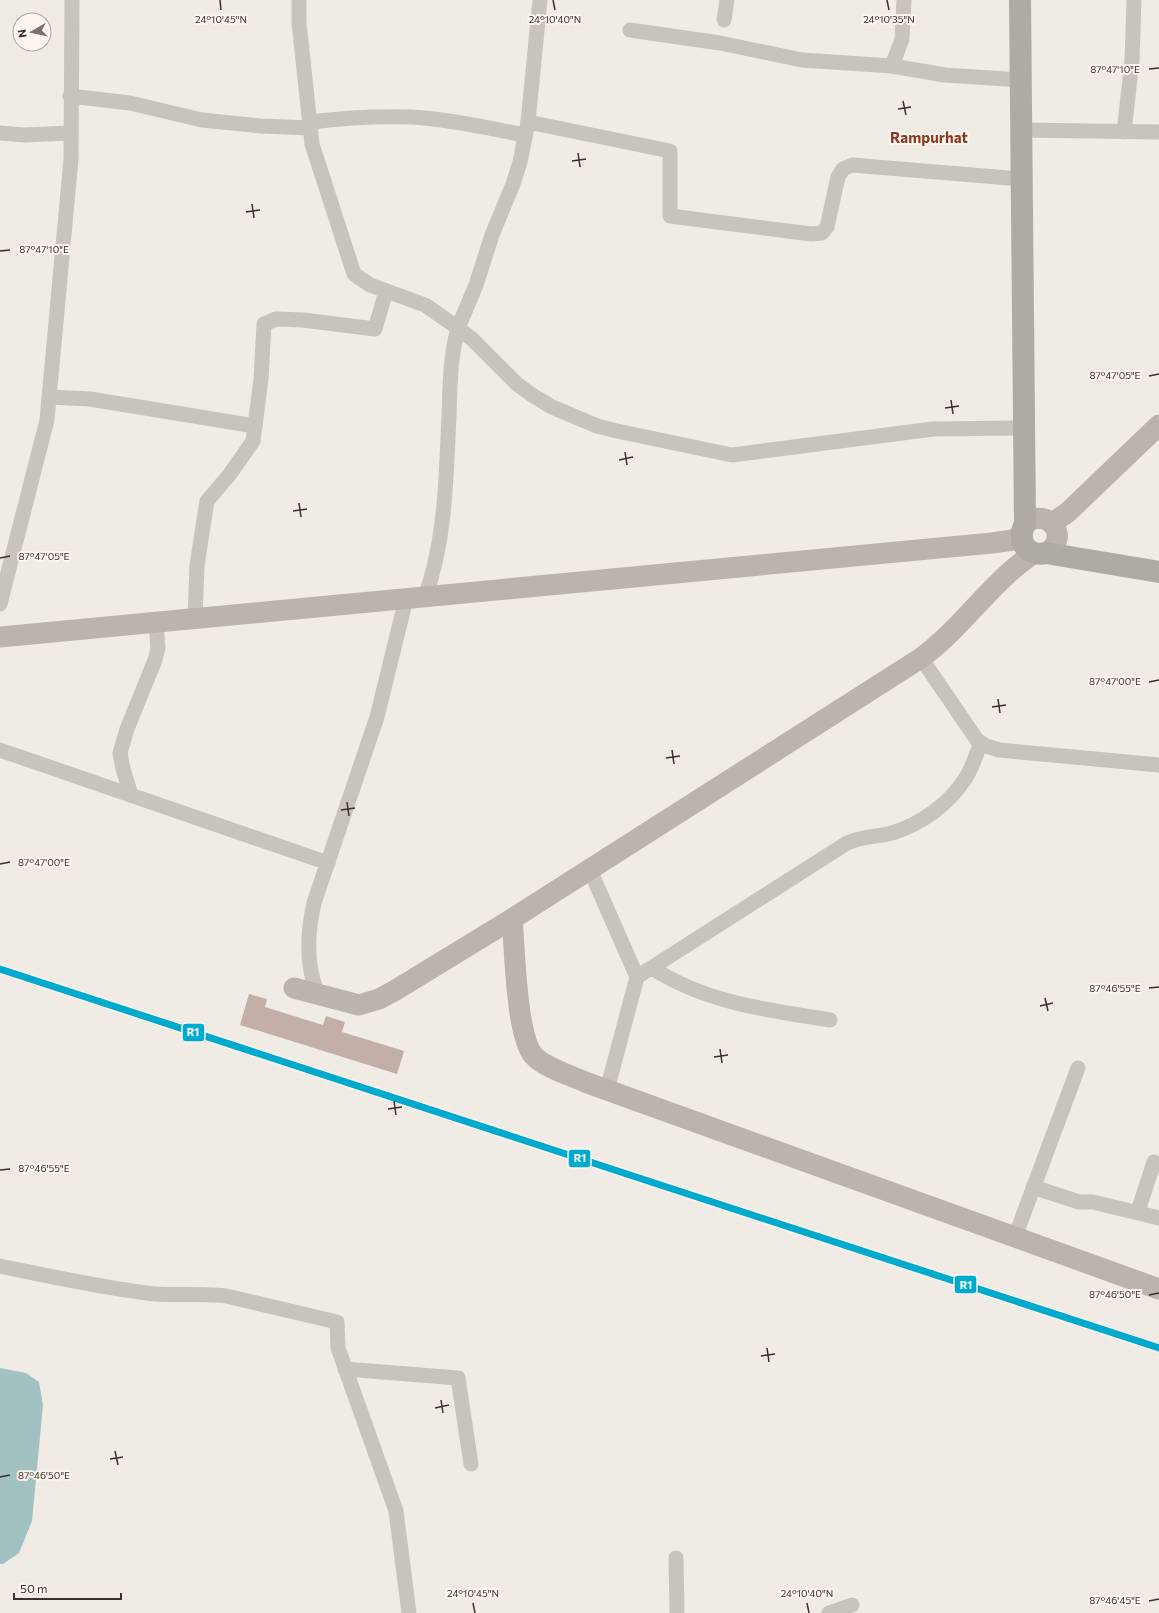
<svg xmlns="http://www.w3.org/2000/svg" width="1159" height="1613" font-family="Commissioner,sans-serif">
  <rect width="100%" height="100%" fill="#f0ebe5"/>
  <!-- water -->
  <polygon fill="#a1c2c1" points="0,1368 26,1373 39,1382 43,1405 32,1521 19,1553 3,1564 0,1564"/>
  <!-- building -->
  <polygon fill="#c3afa7" points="249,994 267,999 265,1007 323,1025 326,1016 345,1022 342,1032 404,1051 397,1074 240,1025"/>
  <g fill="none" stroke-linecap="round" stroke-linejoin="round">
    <!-- street -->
    <g stroke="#c9c3be" stroke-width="15">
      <path d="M299 0V23L312 144 354 274 370 285 425 305 458 328C450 357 450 386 449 416 446 476 446 539 425 597"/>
      <polyline points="540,0 528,122 520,162 513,184 492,235 476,285 458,328 472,339 517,384 532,395 552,407 597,426 617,431 732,455 933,429 1024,428"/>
      <polyline points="724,20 727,0"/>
      <polyline points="630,30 720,43 802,60 892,66 945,75 1021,80"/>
      <polyline points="892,66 902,39 904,0"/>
      <polyline points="70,96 130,103 202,120 261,126 311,128"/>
      <path d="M310 122C343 118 377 116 411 117 449 119 487 128 525 135"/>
      <polyline points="528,122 670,151 670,216 811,234 822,233 827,227 838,177 843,169 852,165 1022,179"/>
      <polyline points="1021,130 1159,132"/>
      <polyline points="1124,132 1132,61 1134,0"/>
      <polyline points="0,133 24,135 71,133"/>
      <polyline points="49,397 90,399 255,426 253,441 230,474 207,501 197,565 195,619"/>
      <polyline points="255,426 261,379 264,324 276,319 303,320 375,329 386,291"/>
      <polyline points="0,604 47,420 71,159 72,0"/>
      <polyline points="921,658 977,740 986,746 999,750 1159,765"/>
      <polyline points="0,750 328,863"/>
      <polyline points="131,795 123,769 120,753 127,729 155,660 158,648 156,623"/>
      <polyline points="590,870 637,977 607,1090"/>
      <path d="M652 968C706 1003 768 1010 830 1020"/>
      <path d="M637 977 847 843C862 836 877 837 892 833 921 824 948 805 965 779 972 769 976 754 981 743"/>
      <path d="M318 994C305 965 307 934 314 903L377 717 406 599"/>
      <polyline points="1033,1187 1079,1202 1093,1202 1159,1218"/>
      <polyline points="1138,1211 1154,1162"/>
      <polyline points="1015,1237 1078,1068"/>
      <path d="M0 1266C49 1276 98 1287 147 1293 174 1297 200 1292 226 1296L337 1322 338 1348 396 1511 409 1613"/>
      <polyline points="345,1369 458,1378 471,1464"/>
      <polyline points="676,1558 677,1613"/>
      <polyline points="829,1613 852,1605"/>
    </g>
    <!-- secondary -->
    <g stroke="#bab3ae" stroke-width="21">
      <polyline points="1052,523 1067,513 1159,425"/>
      <path d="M1025 524C1048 505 1072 538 1046 553"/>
      <polyline points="0,637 992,543 1013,540 1021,535"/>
      <path d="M512 919C515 950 516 1033 533 1055 543 1067 570 1075 585 1082L1159 1289"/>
      <path d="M294 988 359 1005 379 999 394 991 512 919 921 658C963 627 991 582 1034 553"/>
    </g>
    <!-- highway -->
    <path stroke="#afaaa4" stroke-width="22" d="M1020 0 1025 524C1016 541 1027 557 1046 553L1159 572"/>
    <defs>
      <polyline id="rail-1" points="0,969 1159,1348"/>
    </defs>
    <!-- rail-1 casing -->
    <use href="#rail-1" stroke="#fbf5ee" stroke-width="10"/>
    <!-- rail-1 -->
    <use href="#rail-1" stroke="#00a9ce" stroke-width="7"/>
  </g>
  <!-- ticks -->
  <path fill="none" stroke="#3b302b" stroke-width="1.5" d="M220 0 221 10M553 0 555 10M887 0 889 10M1149 69 1159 68M903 101 906 115M898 109 911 107M578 153 580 167M572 161 586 159M252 204 254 218M246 212 260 210M0 251 10 250M1149 376 1159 374M951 400 953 414M945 408 959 406M625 452 627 465M619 460 633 457M299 503 301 517M293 511 307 509M0 558 10 556M1149 682 1159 680M998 699 1000 713M992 707 1006 705M672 750 674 764M666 758 680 756M347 802 349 816M341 810 355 808M0 864 10 862M1149 988 1159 987M1045 998 1048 1011M1040 1006 1053 1003M720 1049 722 1063M714 1057 728 1055M394 1101 396 1115M388 1109 402 1107M0 1170 10 1169M1149 1295 1159 1293M767 1348 769 1362M761 1356 775 1354M441 1400 443 1413M435 1408 449 1405M115 1451 118 1465M110 1459 123 1457M0 1477 10 1475M1149 1601 1159 1599M473 1603 475 1613M807 1603 809 1613"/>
  <g text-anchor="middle" stroke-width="4" stroke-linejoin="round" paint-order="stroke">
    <!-- district labels -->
    <g font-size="15" font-weight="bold" fill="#8c3b22" stroke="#fbf5ee">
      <text x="929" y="143">Rampurhat</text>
    </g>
  </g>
  <g font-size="10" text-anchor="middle" fill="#3b302b" stroke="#fbf5ee" stroke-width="4" stroke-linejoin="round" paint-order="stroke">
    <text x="221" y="23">24°10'45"N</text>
    <text x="555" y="23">24°10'40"N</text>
    <text x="889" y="23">24°10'35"N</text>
    <text x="1115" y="73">87°47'10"E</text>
    <text x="44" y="253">87°47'10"E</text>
    <text x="1115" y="379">87°47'05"E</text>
    <text x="44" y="560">87°47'05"E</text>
    <text x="1115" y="685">87°47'00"E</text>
    <text x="44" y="866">87°47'00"E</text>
    <text x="1115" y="992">87°46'55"E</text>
    <text x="44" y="1172">87°46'55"E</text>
    <text x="1115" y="1298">87°46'50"E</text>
    <text x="44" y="1479">87°46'50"E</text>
    <text x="473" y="1597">24°10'45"N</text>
    <text x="807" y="1597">24°10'40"N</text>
    <text x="1115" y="1604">87°46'45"E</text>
  </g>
  <g stroke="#fbf5ee" stroke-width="1.5">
    <rect x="182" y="1023" width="23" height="19" rx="4" fill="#00a9ce"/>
    <rect x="568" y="1149" width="23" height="19" rx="4" fill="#00a9ce"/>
    <rect x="954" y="1275" width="23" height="19" rx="4" fill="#00a9ce"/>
  </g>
  <g font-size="11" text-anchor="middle" font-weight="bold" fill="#fff">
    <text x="193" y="1036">R1</text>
    <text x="580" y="1162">R1</text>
    <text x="966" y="1289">R1</text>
  </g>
  <!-- north arrow -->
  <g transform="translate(32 32) rotate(261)"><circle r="19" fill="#fbf5ee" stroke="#aea6a0"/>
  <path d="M0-3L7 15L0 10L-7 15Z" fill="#7a716c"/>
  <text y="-6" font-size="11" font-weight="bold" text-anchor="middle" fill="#3b302b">N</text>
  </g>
  <!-- scale -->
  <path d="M14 1593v6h107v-6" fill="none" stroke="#3b302b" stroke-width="2"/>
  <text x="20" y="1593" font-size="12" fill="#3b302b" stroke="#fbf5ee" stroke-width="3" paint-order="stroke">50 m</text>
</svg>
